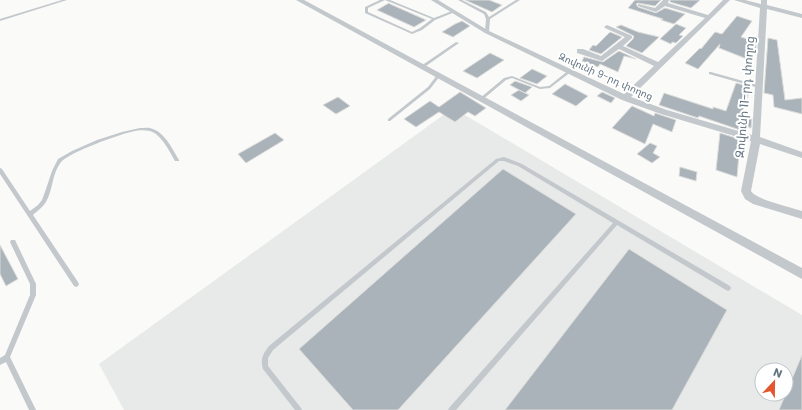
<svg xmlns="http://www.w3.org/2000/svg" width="802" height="410" font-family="Poppins,'Noto Sans Armenian',sans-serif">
  <rect width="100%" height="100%" fill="#fafaf8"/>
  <!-- built -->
  <path fill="#e8e9e9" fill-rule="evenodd" d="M453 108 802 315V410H124L99 364ZM762 370H786V394H762Z"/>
  <!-- building -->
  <g fill="#aab3b9" stroke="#dcdcda">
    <polygon points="465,0 489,0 502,5 492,12"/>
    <polygon points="635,0 661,0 655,6 638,3 636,4 638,7 656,13 665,8 685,14 674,24 661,20 663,19 628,8"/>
    <polygon points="670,0 700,0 691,8 670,2"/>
    <polygon points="389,3 390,4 426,20 414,27 377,10"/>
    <polygon points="737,16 752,21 741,37 756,42 756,49 747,59 719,48 720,44 698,69 685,63 700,48 701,49 715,32 722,34"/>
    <polygon points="462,21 470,26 453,37 442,32 455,24"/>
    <polygon points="676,24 686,28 679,35 683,36 676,43 672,42 671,44 660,39"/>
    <polygon points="621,25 638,32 659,37 642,53 626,46 633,39 634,36 616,27"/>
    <polygon points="610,32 622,37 601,54 589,50 593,45 596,46"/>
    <polygon points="768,38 777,40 785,100 802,98 802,114 774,107 773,95 764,93"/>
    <polygon points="619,51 636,59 624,56 618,72 600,64 598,67 582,61 584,57 603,62"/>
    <polygon points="490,53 504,60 477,78 463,71"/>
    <polygon points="532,69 547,76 537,84 520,78"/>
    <polygon points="515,81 532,87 525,93 529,95 521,101 511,95 519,90 525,93 510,85"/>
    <polygon points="736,83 751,87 741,115 752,118 751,128 741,125 740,130 699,116 698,118 659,105 664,93 713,109 713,107 726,111"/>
    <polygon points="565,84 588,96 576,106 552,94"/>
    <polygon points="460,92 486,108 475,116 468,112 455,122 439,112 416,127 404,119 430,101 439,107"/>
    <polygon points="602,92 615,98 611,103 597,96"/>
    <polygon points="338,97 350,106 336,114 323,105"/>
    <polygon points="632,106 654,116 655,113 676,120 672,132 653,124 645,144 612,128"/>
    <polygon points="275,133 284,140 246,163 238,154"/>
    <polygon points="720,133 739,139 738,142 740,142 737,177 716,170"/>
    <polygon points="650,143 657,146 653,153 660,157 652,163 637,154"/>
    <polygon points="680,167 697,172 696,181 679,176"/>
    <polygon points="503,169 576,214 398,410 353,410 299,349"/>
    <polygon points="0,245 18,279 6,286 0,274"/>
    <polygon points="629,249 727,310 672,410 505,410"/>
    <polygon points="802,355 802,410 779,410"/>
  </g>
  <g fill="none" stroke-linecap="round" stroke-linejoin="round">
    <!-- service -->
    <g fill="#c3c8cc" fill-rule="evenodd">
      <polygon points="62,0 67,0 0,21 0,19"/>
      <polygon points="380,0 385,0 368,8 368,12 412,32 420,28 432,19 385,0 390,0 434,18 452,11 455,12 435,20 422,30 412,34 365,13 365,7"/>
      <polygon points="458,0 462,0 486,12 489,17 516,0 520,0 490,19 489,32 487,33 485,32 486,19 484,14"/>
      <polygon points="456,42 459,43 423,68 421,68 421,66"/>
      <polygon points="569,70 571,70 572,71 550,88 540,89 512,78 506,80 482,100 481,100 479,99 504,78 512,76 540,87 549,86"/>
      <polygon points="709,72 711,72 761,86 762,87 760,88 759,88 709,74"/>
      <polygon points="437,75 439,75 440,76 430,89 390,121 388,121 388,119 428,87"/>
      <path d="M140 128C144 128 149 127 153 129 165 133 173 150 179 160V161H175C170 152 161 134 150 131 145 130 139 130 135 131 120 134 70 152 61 162 52 173 53 190 46 202 42 208 37 211 33 215L78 282 79 284 78 286 76 287 74 286 0 174V168L2 169 30 211 38 205 42 200 46 189 52 171 58 159 72 151 97 140 122 132Z"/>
      <path d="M504 157 522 164 730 286 731 288 730 290 728 291 726 290 617 225 456 410H448L449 408 613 223 518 166 504 161H499L273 350 268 358V366L301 408 302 410H295L263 369C260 359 263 354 269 346L496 159Z"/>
      <polygon points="11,240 15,240 36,284 36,295 10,357 36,410 29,410 6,362 0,365 0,358 5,355 30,295 30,284 10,242"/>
    </g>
    <!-- minor -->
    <g fill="#c3c8cc" fill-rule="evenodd">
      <polygon points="296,0 304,0 802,268 802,279"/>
      <path d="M431 0H438L489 31 624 94 654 66 619 49 602 61 577 53V49H583L601 56 625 37 605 28 604 27 607 25 632 36V38L623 46 658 62 705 18 665 6 656 12 638 6V4L655 8 663 0H669L668 3 708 15 723 0H730L631 97 667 110 752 135 760 8 734 0H745L761 4V0H767V5L802 14V18L767 9 760 137 802 152V158L760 144 751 191C756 200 791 207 802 211V219L753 204 745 199 741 191 751 141 661 114 622 100 485 33Z"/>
    </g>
  </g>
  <g text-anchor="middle" stroke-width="4" stroke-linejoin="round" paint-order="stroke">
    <!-- far-street labels -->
    <g font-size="10" fill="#657683" stroke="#fff">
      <text transform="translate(606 76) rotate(24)" y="4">Զովունի 9-րդ փողոց</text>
    </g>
    <!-- street labels -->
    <g font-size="12" fill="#657683" stroke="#fff">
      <text transform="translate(745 97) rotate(-85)" y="4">Զովունի 11-րդ փողոց</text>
    </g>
  </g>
  <!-- north arrow -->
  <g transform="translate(774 382) rotate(22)"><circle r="19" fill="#ffffff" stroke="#c1c8cd"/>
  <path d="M0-3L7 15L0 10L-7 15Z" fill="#e4572e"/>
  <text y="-6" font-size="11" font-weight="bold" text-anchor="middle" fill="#657683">N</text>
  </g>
</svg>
